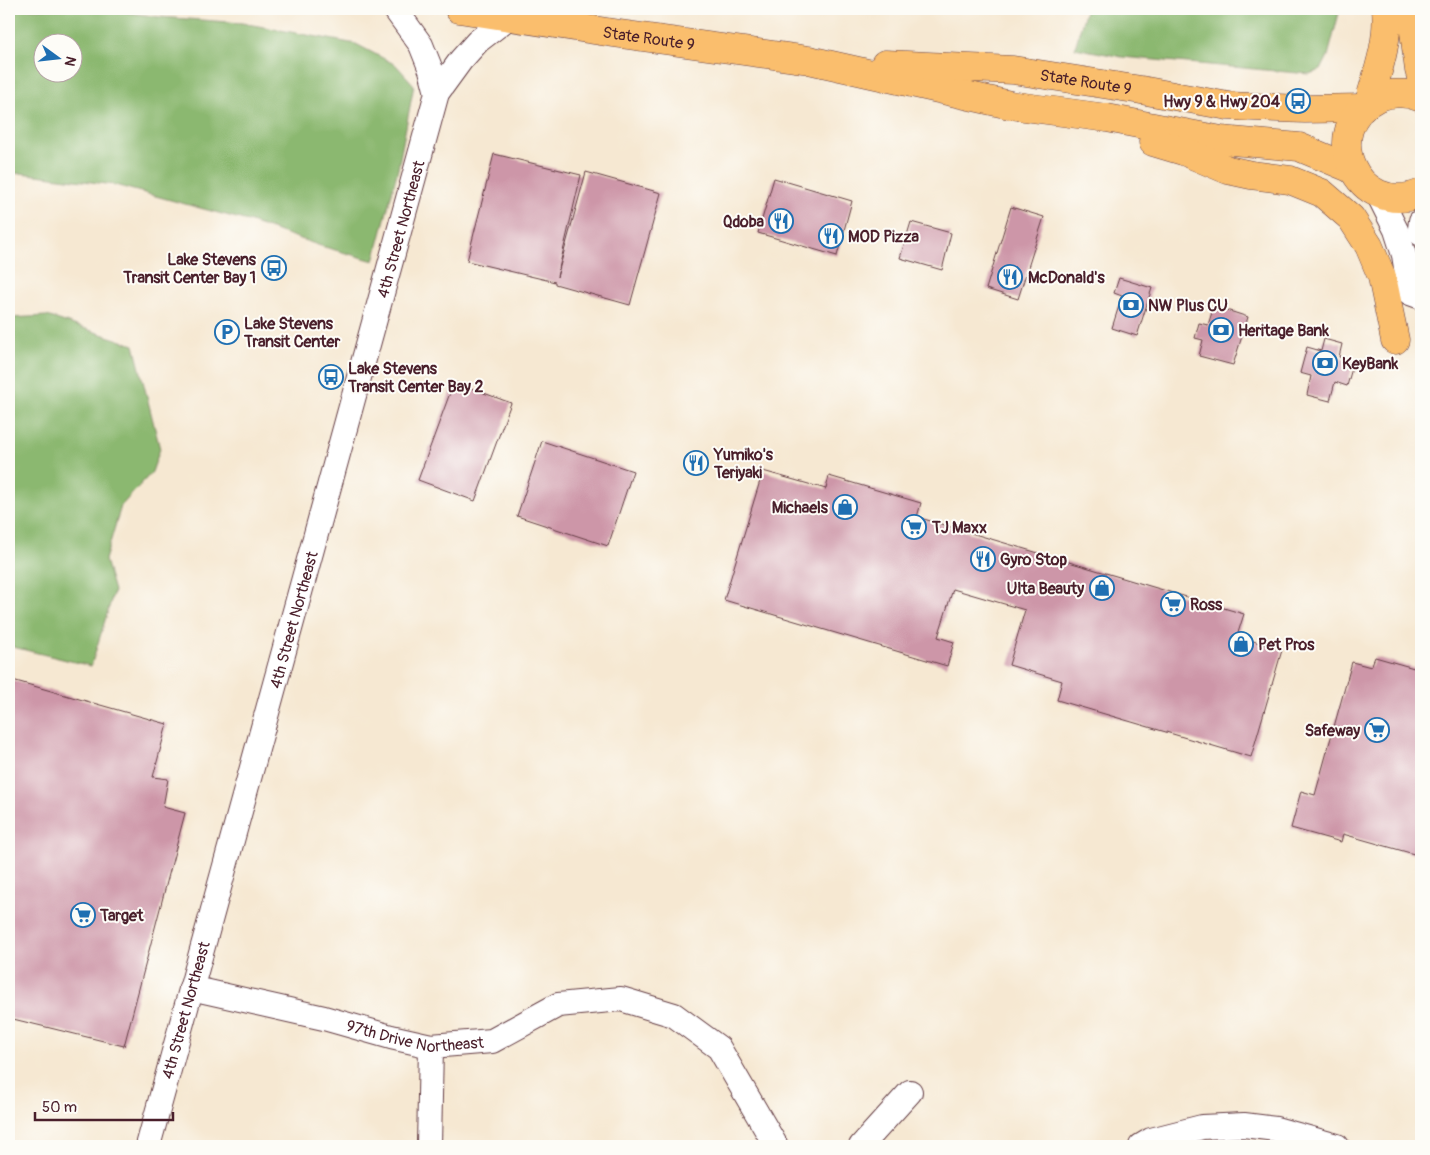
<svg xmlns="http://www.w3.org/2000/svg" width="1430" height="1155" font-family="Pangolin,sans-serif">
  <rect width="100%" height="100%" fill="#fdfcf7"/>
  <filter id="ink" filterUnits="userSpaceOnUse"><feTurbulence type="fractalNoise" baseFrequency=".02" numOctaves="2"/><feDisplacementMap in="SourceGraphic" scale="10" xChannelSelector="R" yChannelSelector="G"/><feConvolveMatrix kernelMatrix="1 2 1 2 8 2 1 2 1" color-interpolation-filters="sRGB"/></filter>
  <filter id="wash" filterUnits="userSpaceOnUse"><feTurbulence type="fractalNoise" baseFrequency=".0096" numOctaves="4" result="noise"/><feDisplacementMap in="SourceGraphic" scale="20" xChannelSelector="R" yChannelSelector="G"/><feGaussianBlur stdDeviation="1.12" result="paint"/><feColorMatrix in="noise" values="0 0 0 0 0 0 0 0 0 0 0 0 0 0 0 0 0 1.4 0 .05"/><feComposite in="paint" operator="in"/></filter>
  <g filter="url(#wash)">
    <rect width="100%" height="100%" fill="#f6e8d2"/>
    <!-- forest -->
    <g fill="#8bb870" stroke="#6a6c4e" fill-rule="evenodd">
      <path d="M9 9H101L160 17 242 23 356 44 396 65 414 85 398 169 374 261 321 246 248 221 115 185 20 173 9 175ZM42 42H72V72H42Z"/>
      <polygon points="1086,9 1339,9 1339,13 1328,56 1321,70 1309,74 1122,57 1075,48"/>
      <polygon points="47,316 134,345 160,449 152,472 121,506 105,560 114,591 91,666 9,646 9,318"/>
    </g>
    <g id="blocks">
      <!-- building -->
      <g fill="#cd96a8">
        <polygon points="494,154 581,175 557,277 586,172 661,193 630,305 555,284 555,282 467,261"/>
        <polygon points="774,178 852,201 837,256 758,233"/>
        <polygon points="1011,207 1044,217 1018,299 986,289"/>
        <polygon points="911,222 951,233 942,270 900,258"/>
        <polygon points="1119,278 1152,288 1137,336 1112,328 1122,296 1114,293"/>
        <polygon points="1214,306 1248,317 1233,365 1199,356 1203,340 1195,338 1199,323 1208,325"/>
        <polygon points="1324,339 1342,344 1339,357 1354,361 1347,386 1335,382 1330,401 1307,395 1311,376 1300,373 1307,347 1321,351"/>
        <polygon points="454,382 511,403 475,501 418,480"/>
        <polygon points="542,441 633,471 608,546 517,516"/>
        <polygon points="763,471 826,489 829,476 921,503 917,517 1244,614 1237,636 1282,650 1251,757 1057,700 1062,681 1009,665 1025,610 953,589 938,637 954,642 947,666 724,600"/>
        <polygon points="1375,657 1421,670 1421,856 1343,834 1341,842 1291,828 1301,791 1315,795 1352,662 1371,667"/>
        <polygon points="9,679 167,724 153,777 168,779 163,807 185,813 124,1046 9,1018"/>
      </g>
    </g>
  </g>
  <g filter="url(#ink)">
    <use href="#blocks" fill-opacity="0" stroke="#643d44" stroke-width="1"/>
    <g fill="none" stroke-linecap="round" stroke-linejoin="round">
      <defs>
        <g id="minor">
          <polyline points="395,9 421,45 431,70 437,93"/>
          <polyline points="1378,194 1396,230 1404,255 1410,293 1421,297"/>
          <polyline points="1421,221 1420,229 1421,234"/>
          <path id="s1" d="M191 988 324 1018 391 1037 431 1046 492 1041 558 1005 621 999 674 1015 719 1048 776 1146"/>
          <path id="s2" d="M148 1146C244 795 343 445 437 93L461 60 478 41 509 17"/>
          <polyline points="429,1146 431,1046"/>
          <polyline points="861,1146 910,1092"/>
          <polyline points="1141,1146 1151,1140 1202,1127 1244,1125 1276,1129 1337,1146"/>
        </g>
        <g id="major">
          <path id="s3" d="M459 9 613 33 809 60 1010 105 1107 118 1221 140 1299 147 1352 169"/>
          <polyline points="1411,9 1419,70 1421,77"/>
          <path id="s4" d="M885 64 1013 70 1141 90 1228 106 1305 109 1363 108"/>
          <path d="M1421 98C1407 92 1391 92 1377 98 1316 128 1357 220 1421 193"/>
          <path d="M1369 102C1378 71 1389 41 1386 9"/>
          <polyline points="1153,142 1183,151 1228,170 1251,175 1290,180 1322,193 1351,218 1369,246 1382,277 1395,340"/>
        </g>
      </defs>
      <!-- minor casing -->
      <use href="#minor" stroke="#643d44" stroke-width="26"/>
      <!-- major casing -->
      <use href="#major" stroke="#643d44" stroke-width="29"/>
      <!-- minor -->
      <use href="#minor" stroke="#fff" stroke-width="24"/>
      <!-- major -->
      <use href="#major" stroke="#fabe6d" stroke-width="28"/>
    </g>
  </g>
  <!-- icons -->
  <defs>
    <symbol id="bus-ring" viewBox="-11 -11 22 22"><circle r="9.5" fill="#fdfcf7" stroke="#1f6fb2" stroke-width="1.5"/><path d="M-5-6H5V4H4V6H2V4H-2V6H-4V4H-5ZM-3.5-4V0h7V-4ZM-3.5 1.2v1.5H-2V1.2ZM2 1.2v1.5H3.5V1.2Z" fill="#1f6fb2"/></symbol>
    <symbol id="restaurant-ring" viewBox="-11 -11 22 22"><circle r="9.5" fill="#fdfcf7" stroke="#1f6fb2" stroke-width="1.5"/><path d="M-5-6h1v4h1v-4h1v4h1v-4h1v5L-1.5 .5V6h-2V.5L-5-1ZM5-6V6H3V1.5H1.5Q1.5-4 5-6Z" fill="#1f6fb2"/></symbol>
    <symbol id="bank-ring" viewBox="-11 -11 22 22"><circle r="9.5" fill="#fdfcf7" stroke="#1f6fb2" stroke-width="1.5"/><path d="M-6-4H6V4H-6ZM0-2.3a2.3 2.3 0 1 0 0 4.6a2.3 2.3 0 1 0 0-4.6Z" fill="#1f6fb2"/></symbol>
    <symbol id="parking-ring" viewBox="-11 -11 22 22"><circle r="9.5" fill="#fdfcf7" stroke="#1f6fb2" stroke-width="1.5"/><path d="M-3.5-5.5H1a3.5 3.5 0 0 1 0 7H-1V5.5H-3.5ZM-1-3.4V-.6H.8a1.4 1.4 0 0 0 0-2.8Z" fill="#1f6fb2"/></symbol>
    <symbol id="shop-ring" viewBox="-11 -11 22 22"><circle r="9.5" fill="#fdfcf7" stroke="#1f6fb2" stroke-width="1.5"/><path d="M-5-2.5h2.3a2.7 3.5 0 0 1 5.4 0H5L5.5 6h-11ZM-1.5-2.5h3a1.5 2.3 0 0 0-3 0Z" fill="#1f6fb2"/></symbol>
    <symbol id="supermarket-ring" viewBox="-11 -11 22 22"><circle r="9.5" fill="#fdfcf7" stroke="#1f6fb2" stroke-width="1.5"/><path d="M-6-5.5h2.5l.6 2H6L4.5 2H-2.5L-4.4-4H-6ZM-1.5 3.2a1.3 1.3 0 1 0 .1 0ZM3 3.2a1.3 1.3 0 1 0 .1 0Z" fill="#1f6fb2"/></symbol>
  </defs>
  <g fill-rule="evenodd">
    <use href="#bus-ring" x="1284" y="87" width="28" height="28"/>
    <use href="#restaurant-ring" x="767" y="207" width="28" height="28"/>
    <use href="#restaurant-ring" x="817" y="222" width="28" height="28"/>
    <use href="#bus-ring" x="260" y="254" width="28" height="28"/>
    <use href="#restaurant-ring" x="996" y="263" width="28" height="28"/>
    <use href="#bank-ring" x="1117" y="291" width="28" height="28"/>
    <use href="#bank-ring" x="1207" y="316" width="28" height="28"/>
    <use href="#parking-ring" x="213" y="318" width="28" height="28"/>
    <use href="#bank-ring" x="1311" y="349" width="28" height="28"/>
    <use href="#bus-ring" x="317" y="363" width="28" height="28"/>
    <use href="#restaurant-ring" x="682" y="449" width="28" height="28"/>
    <use href="#shop-ring" x="831" y="493" width="28" height="28"/>
    <use href="#supermarket-ring" x="900" y="513" width="28" height="28"/>
    <use href="#restaurant-ring" x="969" y="545" width="28" height="28"/>
    <use href="#shop-ring" x="1088" y="574" width="28" height="28"/>
    <use href="#supermarket-ring" x="1159" y="590" width="28" height="28"/>
    <use href="#shop-ring" x="1227" y="630" width="28" height="28"/>
    <use href="#supermarket-ring" x="1363" y="716" width="28" height="28"/>
    <use href="#supermarket-ring" x="69" y="901" width="28" height="28"/>
  </g>
  <g text-anchor="middle" stroke-width="4" stroke-linejoin="round" paint-order="stroke">
    <!-- street labels -->
    <g font-size="16" fill="#4a1f2b" stroke="#fdfcf7">
      <text dy="6" stroke="none"><textPath href="#s3" startOffset="192">State Route 9</textPath></text>
      <text dy="6" stroke="none"><textPath href="#s4" startOffset="202">State Route 9</textPath></text>
      <text dy="6" stroke="none"><textPath href="#s2" startOffset="951">4th Street Northeast</textPath></text>
      <text dy="6" stroke="none"><textPath href="#s2" startOffset="546">4th Street Northeast</textPath></text>
      <text dy="6" stroke="none"><textPath href="#s2" startOffset="141">4th Street Northeast</textPath></text>
      <text dy="6" stroke="none"><textPath href="#s1" startOffset="230">97th Drive Northeast</textPath></text>
    </g>
    <!-- poi labels -->
    <g font-size="16" font-weight="bold" fill="#4a1f2b" stroke="#fdfcf7" text-anchor="start">
      <text x="1280" y="107" text-anchor="end">Hwy 9 &amp; Hwy 204</text>
      <text x="764" y="227" text-anchor="end">Qdoba</text>
      <text x="848" y="242">MOD Pizza</text>
      <text x="256" y="265" text-anchor="end">Lake Stevens<tspan x="256" dy="18">Transit Center Bay 1</tspan></text>
      <text x="1028" y="283">McDonald's</text>
      <text x="1148" y="311">NW Plus CU</text>
      <text x="244" y="329">Lake Stevens<tspan x="244" dy="18">Transit Center</tspan></text>
      <text x="1238" y="336">Heritage Bank</text>
      <text x="1342" y="369">KeyBank</text>
      <text x="348" y="374">Lake Stevens<tspan x="348" dy="18">Transit Center Bay 2</tspan></text>
      <text x="714" y="460">Yumiko's<tspan x="714" dy="18">Teriyaki</tspan></text>
      <text x="828" y="513" text-anchor="end">Michaels</text>
      <text x="932" y="533">TJ Maxx</text>
      <text x="1000" y="565">Gyro Stop</text>
      <text x="1084" y="594" text-anchor="end">Ulta Beauty</text>
      <text x="1190" y="610">Ross</text>
      <text x="1258" y="650">Pet Pros</text>
      <text x="1360" y="736" text-anchor="end">Safeway</text>
      <text x="100" y="921">Target</text>
    </g>
  </g>
  <!-- margin -->
  <rect width="1430" height="1155" fill="none" stroke="#fdfcf7" stroke-width="30"/>
  <!-- north arrow -->
  <g transform="translate(58 58) rotate(105)"><circle r="24" fill="#fdfcf7" stroke="#b5a4a5"/>
  <path d="M0-4L9 19L0 12L-9 19Z" fill="#1f6fb2"/>
  <text y="-8" font-size="14" font-weight="bold" text-anchor="middle" fill="#4a1f2b">N</text>
  </g>
  <!-- scale -->
  <path d="M35 1112v8h138v-8" fill="none" stroke="#4a1f2b" stroke-width="2.5"/>
  <text x="42" y="1112" font-size="15" fill="#4a1f2b" stroke="#fdfcf7" stroke-width="4" paint-order="stroke">50 m</text>
</svg>
